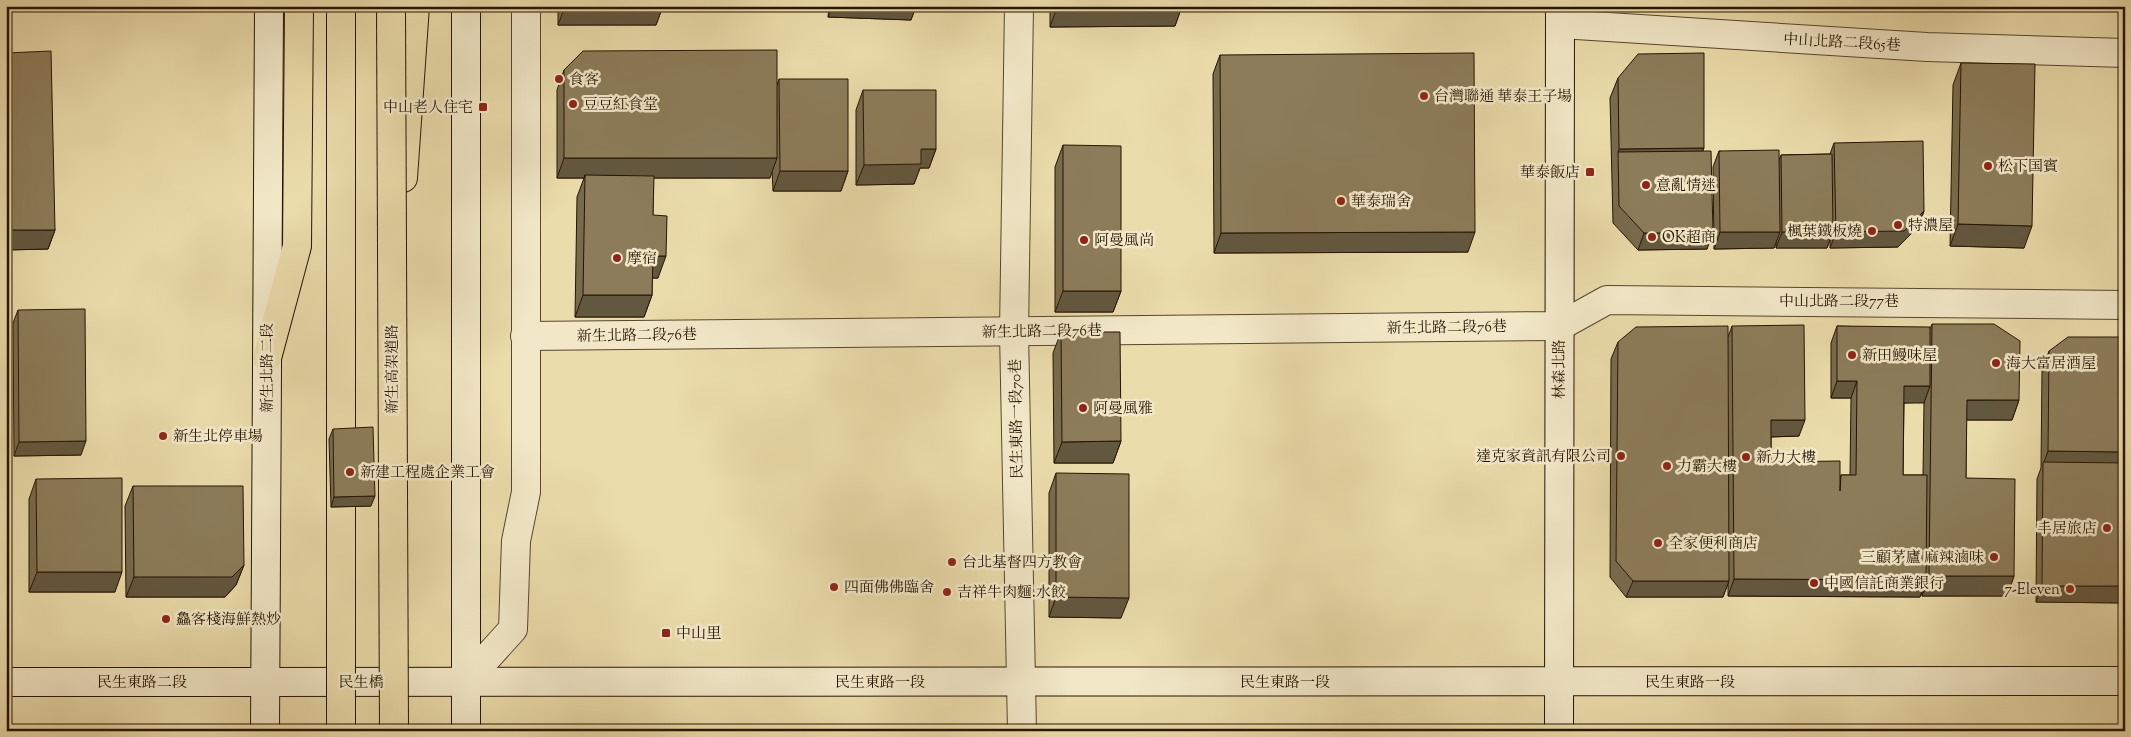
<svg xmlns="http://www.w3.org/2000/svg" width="2131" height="737" font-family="'Sorts Mill Goudy','Noto Serif TC',serif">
  <rect width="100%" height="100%" fill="#ebdcab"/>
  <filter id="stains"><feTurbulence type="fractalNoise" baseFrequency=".004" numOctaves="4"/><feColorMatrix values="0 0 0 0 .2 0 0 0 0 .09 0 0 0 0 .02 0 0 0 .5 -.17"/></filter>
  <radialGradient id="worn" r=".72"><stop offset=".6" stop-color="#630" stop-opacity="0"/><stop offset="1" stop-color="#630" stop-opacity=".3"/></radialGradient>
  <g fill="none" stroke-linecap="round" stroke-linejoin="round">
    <defs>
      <g id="street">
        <polyline points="1019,6 1014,332 1022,731"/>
        <polyline points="1560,24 1927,47 2125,53"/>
        <polyline points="525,336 1560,326 1607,300 2125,305"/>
        <polyline points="465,682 513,629 516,541 526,492 526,6"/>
      </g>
      <g id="secondary">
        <polyline points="6,682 2125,681"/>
        <polyline points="265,731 269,6"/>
        <polyline points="466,731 466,6"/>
        <polyline points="1559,731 1560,6"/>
      </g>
      <g id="highway">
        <polyline points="403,178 415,6"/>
        <polyline points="267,358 297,246 299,6"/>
      </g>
    </defs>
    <!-- street casing -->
    <use href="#street" stroke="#57462d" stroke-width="30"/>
    <!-- secondary casing -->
    <use href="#secondary" stroke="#261403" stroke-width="30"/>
    <!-- highway casing -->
    <use href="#highway" stroke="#261403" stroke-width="30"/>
    <!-- street -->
    <use href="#street" stroke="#f2e8c8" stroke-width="28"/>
    <!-- secondary -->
    <use href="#secondary" stroke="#f2e8c8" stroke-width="28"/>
    <!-- highway -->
    <use href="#highway" stroke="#ebdcab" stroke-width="28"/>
    <defs>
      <g id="highway-bridge">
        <polyline points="341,6 341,731"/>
        <polyline points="391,6 394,731"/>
      </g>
    </defs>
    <!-- highway-bridge casing -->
    <use href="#highway-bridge" stroke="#261403" stroke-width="30" stroke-linecap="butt"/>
    <!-- highway-bridge -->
    <use href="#highway-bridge" stroke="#ebdcab" stroke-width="28"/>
  </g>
  <!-- wall -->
  <g fill="#786b4d" stroke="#261403" fill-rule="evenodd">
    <polygon points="558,6 663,6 656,25 558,25"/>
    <polygon points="829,6 916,6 911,20 828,17"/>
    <polygon points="1050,6 1182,6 1175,26 1050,27"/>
    <polygon points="6,53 55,230 48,249 6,250"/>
    <polygon points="1220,55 1468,252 1214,253 1213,74"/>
    <polygon points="1961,63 2024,248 1950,246 1953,85"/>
    <polygon points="564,70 777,85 779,79 848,171 841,191 773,191 772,170 770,178 653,178 653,215 658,278 652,278 652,295 644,317 575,317 577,197 584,178 557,178 557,90"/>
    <polygon points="1618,78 1703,151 1707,249 1638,250 1613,223 1610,98"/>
    <polygon points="863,90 936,149 929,168 920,168 914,184 856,185 856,110"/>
    <polygon points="1834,143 1924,211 1918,227 1898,247 1830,248 1830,240 1827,248 1776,248 1776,242 1774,248 1714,249 1713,167 1719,151 1779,160 1781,155 1830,154"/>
    <polygon points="1063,145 1121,291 1113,312 1055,312 1055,167"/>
    <polygon points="18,310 81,455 14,456 13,323"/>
    <path d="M1932 324 2019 400 2012 420H1966V478L2014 576 2007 596H1922V592L1920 597 1728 596V583L1723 597H1626L1610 577 1611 359 1618 342 1728 337 1732 326 1799 436 1771 437V462L1840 478 1841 475H1850L1851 398H1831V343L1837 326 1930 329ZM1924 402 1923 475H1903L1904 403Z"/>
    <polygon points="1061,332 1121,441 1113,463 1054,463 1053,353"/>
    <polygon points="2125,337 2125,603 2036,602 2037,479 2041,468 2042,371 2049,351"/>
    <polygon points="333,429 371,506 331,507 329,439"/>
    <polygon points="1056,473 1121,618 1049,617 1049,493"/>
    <polygon points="36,479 115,592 29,592 29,499"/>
    <polygon points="133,486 244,565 236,585 225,597 126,597 125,506"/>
  </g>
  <!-- shaded-wall -->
  <g fill="#62573f" stroke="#261403">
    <polygon points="565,6 663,6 656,25 558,25"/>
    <polygon points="832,6 916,6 911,20 828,17"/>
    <polygon points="1182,6 1175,26 1050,27 1057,7"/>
    <polygon points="6,102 11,102 6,114"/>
    <polygon points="1704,148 1697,168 1618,152 1619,149"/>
    <polygon points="921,149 936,149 929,168 920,168 914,184 856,185 864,165"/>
    <polygon points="564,158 777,158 770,178 585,178 585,175 584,178 557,178"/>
    <polygon points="780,171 848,171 841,191 773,191"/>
    <polygon points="1924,211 1918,227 1898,247 1830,248 1836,232"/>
    <polygon points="1958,224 2032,226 2024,248 1950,246"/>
    <polygon points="6,230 55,230 48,249 6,250"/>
    <polygon points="1833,231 1827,248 1776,248 1782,232"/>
    <polygon points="1475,232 1468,252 1214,253 1221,233"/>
    <polygon points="1720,232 1780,232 1774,248 1714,249"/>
    <polygon points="1644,233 1713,233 1707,249 1638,250"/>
    <polygon points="653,256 666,256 658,278 645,278"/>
    <polygon points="1063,291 1121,291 1113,312 1055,312"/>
    <polygon points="583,295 652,295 644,317 575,317"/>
    <polygon points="1837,381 1857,381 1851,398 1831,398"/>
    <polygon points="1904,386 1930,386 1924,403 1898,403"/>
    <polygon points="1967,400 2019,400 2012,420 1959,420"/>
    <polygon points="1771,420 1805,420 1799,436 1765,437"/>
    <polygon points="86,441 81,455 14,456 19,442"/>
    <polygon points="1121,441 1113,463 1054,463 1062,442"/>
    <polygon points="2048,451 2125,452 2125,472 2043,465"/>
    <polygon points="375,496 371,506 331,507 334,497"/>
    <polygon points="244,565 236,585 225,597 126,597 134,577"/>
    <polygon points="37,572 122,572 115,592 29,592"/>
    <polygon points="1929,576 2014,576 2007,596 1922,596"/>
    <polygon points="1734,579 1926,580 1920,597 1728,596"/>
    <polygon points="1633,581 1729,581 1723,597 1626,597"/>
    <polygon points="2042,586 2125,586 2125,603 2036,602"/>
    <polygon points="1056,597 1129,598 1121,618 1049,617"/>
  </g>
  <!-- building -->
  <g fill="#8c7c5a" stroke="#261403">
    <polygon points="1057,6 1182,6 1057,7"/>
    <polygon points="777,50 777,158 564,158 564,70 583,51"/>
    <polygon points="51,51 55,230 6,230 6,178 11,178 11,102 6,102 6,53"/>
    <polygon points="1474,53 1475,232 1221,233 1220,55"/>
    <polygon points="1704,53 1704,148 1619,149 1618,78 1638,54"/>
    <polygon points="1961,63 2035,64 2032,226 1958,224"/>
    <polygon points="779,79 848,79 848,171 780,171"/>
    <polygon points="863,90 936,90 936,149 921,149 921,164 864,165"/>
    <polygon points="1923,141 1924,211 1904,231 1836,232 1834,143"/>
    <polygon points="1063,145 1121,146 1121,291 1063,291"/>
    <polygon points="1779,150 1780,232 1720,232 1719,151"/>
    <polygon points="1711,151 1713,233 1644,233 1619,206 1618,152"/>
    <polygon points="1832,154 1833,231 1782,232 1781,155"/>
    <polygon points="585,175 654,176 653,215 667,216 666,256 653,256 652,295 583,295"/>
    <polygon points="85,309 86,441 19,442 18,310"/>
    <polygon points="1932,324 1994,324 2020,341 2019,400 1967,400 1966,478 2015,479 2014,576 1929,576"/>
    <polygon points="1804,325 1805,420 1771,420 1771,462 1840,461 1840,491 1841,475 1856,475 1857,381 1837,381 1837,326 1930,327 1930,386 1904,386 1903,475 1927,475 1926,580 1734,579 1732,326"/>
    <polygon points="1728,326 1729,581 1633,581 1616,561 1618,342 1636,327"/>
    <polygon points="1061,332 1120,332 1121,441 1062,442"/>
    <polygon points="2068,337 2125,337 2125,452 2048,451 2049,351"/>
    <polygon points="373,427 375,496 334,497 333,429"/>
    <polygon points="2043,462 2125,463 2125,586 2042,586"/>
    <polygon points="1056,473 1129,474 1129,598 1056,597"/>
    <polygon points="122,478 122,572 37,572 36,479"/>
    <polygon points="133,486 243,486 244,565 232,577 134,577"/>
  </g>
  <!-- markers -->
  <g fill="#8f2418" stroke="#f2e8c8" stroke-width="2">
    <circle cx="559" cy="79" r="5"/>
    <circle cx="1424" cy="96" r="5"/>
    <circle cx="573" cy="104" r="5"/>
    <rect x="478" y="102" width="10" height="10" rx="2.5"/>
    <circle cx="1988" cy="166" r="5"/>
    <rect x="1585" y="167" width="10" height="10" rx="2.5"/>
    <circle cx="1646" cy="185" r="5"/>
    <circle cx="1341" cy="201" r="5"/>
    <circle cx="1898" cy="225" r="5"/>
    <circle cx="1872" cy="231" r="5"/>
    <circle cx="1652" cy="237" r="5"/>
    <circle cx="1084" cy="240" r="5"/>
    <circle cx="617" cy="258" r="5"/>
    <circle cx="1852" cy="355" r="5"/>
    <circle cx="1996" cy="363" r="5"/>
    <circle cx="1083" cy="408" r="5"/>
    <circle cx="163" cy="436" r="5"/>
    <circle cx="1621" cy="456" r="5"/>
    <circle cx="1746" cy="457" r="5"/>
    <circle cx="1667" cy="466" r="5"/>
    <circle cx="350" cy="472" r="5"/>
    <circle cx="2107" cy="528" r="5"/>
    <circle cx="1658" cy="543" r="5"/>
    <circle cx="1994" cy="557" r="5"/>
    <circle cx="952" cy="562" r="5"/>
    <circle cx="1814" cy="583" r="5"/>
    <circle cx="834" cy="587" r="5"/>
    <circle cx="2070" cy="589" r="5"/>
    <circle cx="947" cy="592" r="5"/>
    <circle cx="166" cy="619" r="5"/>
    <rect x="661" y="628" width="10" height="10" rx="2.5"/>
  </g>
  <g text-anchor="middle" stroke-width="5" stroke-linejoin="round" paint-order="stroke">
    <!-- street labels -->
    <g font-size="15" fill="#261403" stroke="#f2e8c8">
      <text transform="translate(1842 42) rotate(3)" y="5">中山北路二段65巷</text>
      <text x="1839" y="306">中山北路二段77巷</text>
      <text transform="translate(1447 327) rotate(-1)" y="5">新生北路二段76巷</text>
      <text transform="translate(1042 331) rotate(-1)" y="5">新生北路二段76巷</text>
      <text transform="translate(637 335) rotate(-1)" y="5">新生北路二段76巷</text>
      <text transform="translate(267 368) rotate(-90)" y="5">新生北路二段</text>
      <text transform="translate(392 369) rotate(-90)" y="5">新生高架道路</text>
      <text transform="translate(1559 369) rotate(-90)" y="5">林森北路</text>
      <text transform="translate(1016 419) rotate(-91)" y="5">民生東路一段70巷</text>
      <text x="142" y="687">民生東路二段</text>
      <text x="361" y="687">民生橋</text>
      <text x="880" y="687">民生東路一段</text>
      <text x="1285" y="687">民生東路一段</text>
      <text x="1690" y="687">民生東路一段</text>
    </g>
    <!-- poi labels -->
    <g font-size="15" fill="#261403" stroke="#f2e8c8" text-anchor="start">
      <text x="569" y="84">食客</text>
      <text x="1434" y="101">台灣聯通 華泰王子場</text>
      <text x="583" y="109">豆豆紅食堂</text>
      <text x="473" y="112" text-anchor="end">中山老人住宅</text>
      <text x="1998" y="171">松下国賓</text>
      <text x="1580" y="177" text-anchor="end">華泰飯店</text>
      <text x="1656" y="190">意亂情迷</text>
      <text x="1351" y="206">華泰瑞舍</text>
      <text x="1908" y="230">特濃屋</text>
      <text x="1862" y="236" text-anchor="end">楓葉鐵板燒</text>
      <text x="1662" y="242">OK超商</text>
      <text x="1094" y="245">阿曼風尚</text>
      <text x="627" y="263">摩宿</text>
      <text x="1862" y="360">新田鰻味屋</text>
      <text x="2006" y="368">海大富居酒屋</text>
      <text x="1093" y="413">阿曼風雅</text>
      <text x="173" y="441">新生北停車場</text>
      <text x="1611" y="461" text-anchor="end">達克家資訊有限公司</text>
      <text x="1756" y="462">新力大樓</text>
      <text x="1677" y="471">力霸大樓</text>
      <text x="360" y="477">新建工程處企業工會</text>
      <text x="2097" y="533" text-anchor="end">丰居旅店</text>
      <text x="1668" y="548">全家便利商店</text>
      <text x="1984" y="562" text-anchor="end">三顧茅廬 麻辣滷味</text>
      <text x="962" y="567">台北基督四方教會</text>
      <text x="1824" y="588">中國信託商業銀行</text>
      <text x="844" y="592">四面佛佛臨舍</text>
      <text x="2060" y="594" text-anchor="end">7-Eleven</text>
      <text x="957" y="597">吉祥牛肉麵.水餃</text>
      <text x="176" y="624">鱻客棧海鮮熱炒</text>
      <text x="676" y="638">中山里</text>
    </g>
  </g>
  <!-- margin -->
  <rect width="2131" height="737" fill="none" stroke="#ebdcab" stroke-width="25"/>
  <rect x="8" y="8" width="2116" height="722" fill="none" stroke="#261403" stroke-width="2.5"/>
  <rect x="12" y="12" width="2106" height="712" fill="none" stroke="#261403"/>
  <rect width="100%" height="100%" filter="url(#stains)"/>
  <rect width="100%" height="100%" fill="url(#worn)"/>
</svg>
